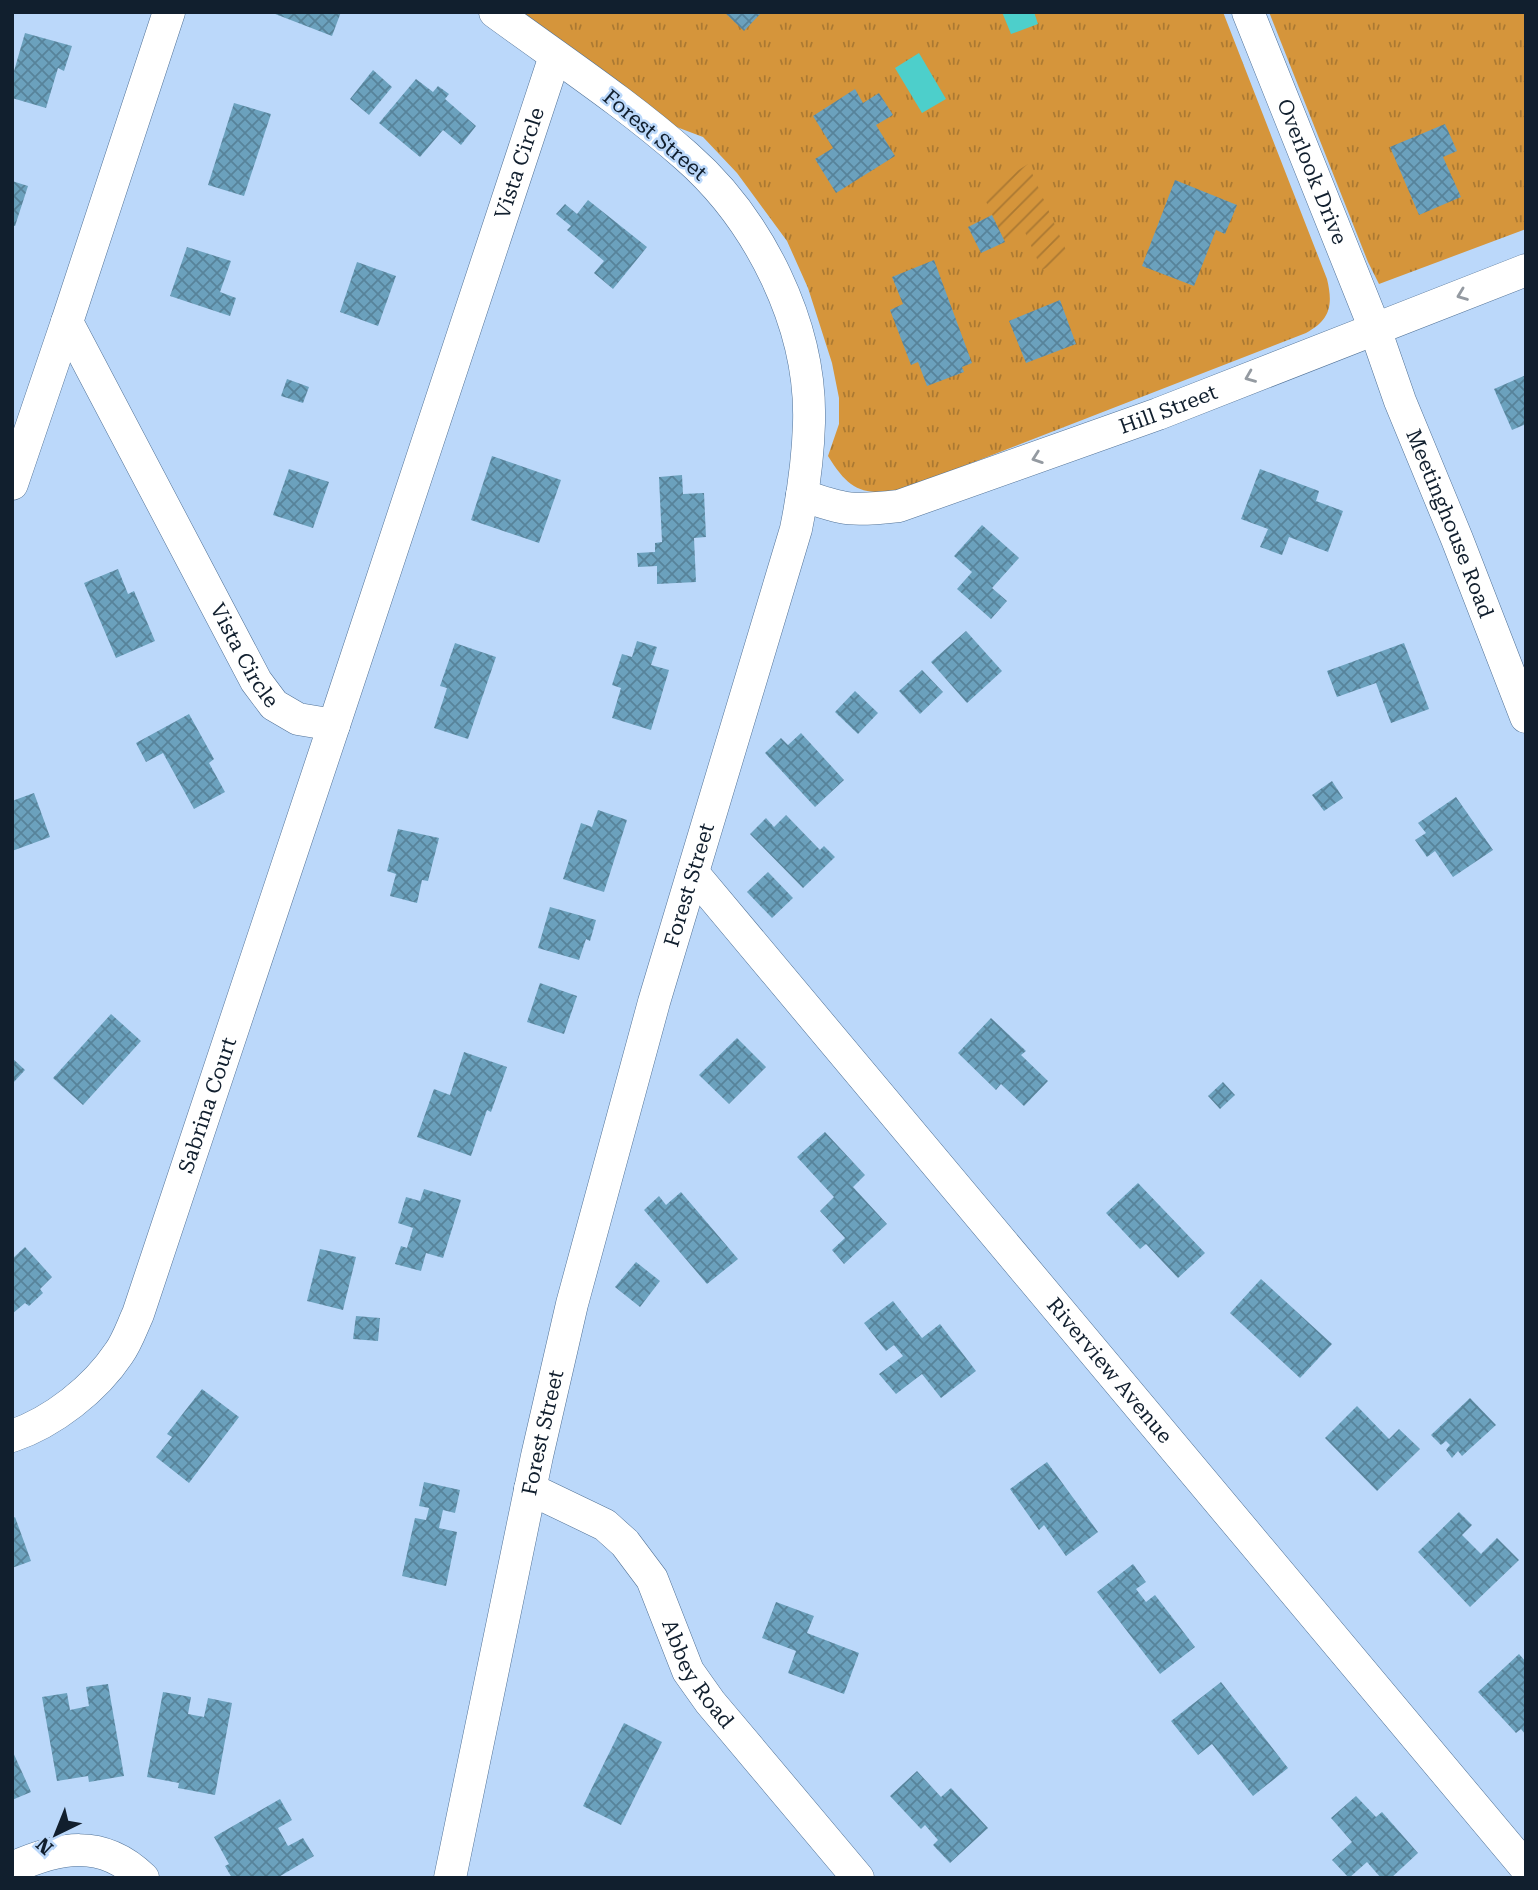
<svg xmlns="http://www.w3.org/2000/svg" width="1538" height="1890" font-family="'Roboto Serif',serif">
  <defs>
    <pattern id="grass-tufts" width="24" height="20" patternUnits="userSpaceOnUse" patternTransform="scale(1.75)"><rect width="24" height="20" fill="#d5953b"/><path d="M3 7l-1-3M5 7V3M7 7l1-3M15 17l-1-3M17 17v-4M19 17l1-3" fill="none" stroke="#ab7932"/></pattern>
    <pattern id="garden-furrows" width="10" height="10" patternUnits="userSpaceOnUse" patternTransform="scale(1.75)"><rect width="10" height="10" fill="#d5953b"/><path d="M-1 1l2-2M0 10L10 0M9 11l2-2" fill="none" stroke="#ab7932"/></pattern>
    <pattern id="building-cross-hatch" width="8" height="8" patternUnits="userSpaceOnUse" patternTransform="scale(1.75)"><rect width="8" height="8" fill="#6ba1bd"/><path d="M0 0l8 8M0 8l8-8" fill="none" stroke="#57839a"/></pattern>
  </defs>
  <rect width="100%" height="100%" fill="#bbd8fa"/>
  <!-- grass -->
  <g fill="url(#grass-tufts)">
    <path d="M514 12H1223L1327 279C1333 304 1331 320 1306 333L902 490C862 496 849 490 828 456L839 424V398L832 363 808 288 787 241 737 173 703 137 666 123Z"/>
    <polygon points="1269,12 1526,12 1526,229 1379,284 1368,262"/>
  </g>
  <!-- garden -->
  <polygon fill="url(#garden-furrows)" points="1028,164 1069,257 1042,270 1024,230 1005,242 982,193"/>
  <!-- water -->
  <g fill="#4dcfcb">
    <polygon points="1002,12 1034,12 1038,24 1011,34"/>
    <polygon points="919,53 946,99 922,113 895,68"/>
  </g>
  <!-- building -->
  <g fill="url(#building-cross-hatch)">
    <polygon points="270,12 341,12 332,36"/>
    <polygon points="724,12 762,12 744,31"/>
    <polygon points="25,33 72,46 64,71 58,68 46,108 12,98 12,78"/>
    <polygon points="373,70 392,87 369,115 350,99"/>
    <polygon points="416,79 433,92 438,86 449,94 445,99 476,126 461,145 443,130 420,157 379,123"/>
    <polygon points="855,89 863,103 879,93 893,115 876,125 895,156 836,193 815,159 833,148 813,116"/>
    <polygon points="234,103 271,114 244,196 208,185"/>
    <polygon points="1445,124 1457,151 1443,157 1461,197 1419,215 1390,147"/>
    <polygon points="1175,180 1237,205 1225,234 1216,230 1194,286 1142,266"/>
    <polygon points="12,181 28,186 15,226 12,225"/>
    <polygon points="588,200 647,247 613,289 594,273 604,261 567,230 571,226 556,214 565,204 577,214"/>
    <polygon points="992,215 1005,242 981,253 968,227"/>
    <polygon points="187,247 231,261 220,292 236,298 230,316 170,296"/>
    <polygon points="934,260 972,363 962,367 964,372 927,386 918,362 911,365 890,310 903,304 892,277"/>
    <polygon points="357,262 396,276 378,326 340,312"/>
    <polygon points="1060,300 1076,344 1026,363 1009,321"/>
    <polygon points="1526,375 1526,424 1512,430 1494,389"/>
    <polygon points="287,379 309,387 303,403 281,396"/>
    <polygon points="492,456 561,480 539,543 471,520"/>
    <polygon points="289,469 329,482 313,528 273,515"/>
    <polygon points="1260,469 1319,491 1316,501 1343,511 1328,552 1289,537 1282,555 1260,547 1268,529 1241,519"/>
    <polygon points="682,475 683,494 704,493 706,537 694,538 696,582 657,584 657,566 638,567 637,553 655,552 655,543 662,542 659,477"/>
    <polygon points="982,525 1019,558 992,588 1007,601 991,619 957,589 972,572 954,556"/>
    <polygon points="118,569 128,594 134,591 155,641 116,658 84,583"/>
    <polygon points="966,631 1002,671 967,703 931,662"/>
    <polygon points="637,641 657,647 651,665 669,670 651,730 612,718 621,688 612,685 622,654 632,657"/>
    <polygon points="455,643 496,657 468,739 434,728 447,688 440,686"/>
    <polygon points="1404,643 1429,709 1391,723 1376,683 1337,697 1327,671"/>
    <polygon points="922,670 943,692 920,714 899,691"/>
    <polygon points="855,691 878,713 858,734 835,712"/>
    <polygon points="189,714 214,759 209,763 225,792 194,809 163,753 146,762 136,743"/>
    <polygon points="801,733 844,780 815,807 765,753 781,738 788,745"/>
    <polygon points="1332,781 1343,798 1324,811 1312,795"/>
    <polygon points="34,793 50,837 12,851 12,801"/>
    <polygon points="1456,797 1493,850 1453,877 1435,851 1427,857 1415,840 1426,833 1418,823"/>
    <polygon points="598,810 627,820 604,892 563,879 581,823 592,827"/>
    <polygon points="786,815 820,850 824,846 835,857 803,888 750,834 766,818 774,827"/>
    <polygon points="398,829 439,838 428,881 422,880 417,903 390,896 396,874 387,871"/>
    <polygon points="768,872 793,898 772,918 747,892"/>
    <polygon points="550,907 596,920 590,941 586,939 579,960 538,948"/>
    <polygon points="540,983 577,996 564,1034 527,1022"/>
    <polygon points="111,1014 141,1041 83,1105 53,1078"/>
    <polygon points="991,1018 1026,1051 1021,1055 1048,1081 1024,1106 1001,1084 996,1090 958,1053"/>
    <polygon points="737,1038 766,1067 729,1104 699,1075"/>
    <polygon points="464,1052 507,1067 491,1112 487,1110 471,1156 417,1137 434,1089 450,1095"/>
    <polygon points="12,1058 25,1070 12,1084"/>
    <polygon points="1223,1082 1235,1095 1220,1109 1208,1096"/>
    <polygon points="825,1132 865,1175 853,1187 887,1224 844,1264 832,1250 845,1238 820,1211 834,1197 797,1157"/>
    <polygon points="1138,1183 1205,1253 1178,1278 1146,1244 1140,1249 1106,1213"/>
    <polygon points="424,1189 461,1200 443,1258 426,1253 421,1271 395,1264 401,1246 407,1248 413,1228 398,1223 406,1197 420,1201"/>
    <polygon points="681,1192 738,1259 707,1284 644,1210 659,1196 666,1205"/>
    <polygon points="25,1247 52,1277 40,1289 43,1293 29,1306 25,1303 12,1314 12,1259"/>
    <polygon points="320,1249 356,1257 343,1310 307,1301"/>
    <polygon points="636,1262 660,1281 640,1307 615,1287"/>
    <polygon points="1261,1279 1332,1344 1300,1378 1230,1313"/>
    <polygon points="893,1301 922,1338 940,1324 976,1371 941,1398 922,1374 896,1394 879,1374 903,1356 894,1345 886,1351 864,1323"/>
    <polygon points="356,1316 380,1318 378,1341 353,1339"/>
    <polygon points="202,1389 239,1417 189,1483 156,1457 172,1437 167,1434"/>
    <polygon points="1470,1398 1496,1425 1462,1456 1458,1451 1452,1458 1446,1450 1450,1445 1446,1441 1441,1445 1431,1435"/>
    <polygon points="1357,1406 1389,1439 1399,1429 1420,1449 1377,1491 1325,1438"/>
    <polygon points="1047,1462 1098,1532 1066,1556 1044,1525 1039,1530 1010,1489"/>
    <polygon points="424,1482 460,1490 455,1513 443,1510 439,1528 457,1532 446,1586 402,1576 415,1518 426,1520 429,1508 419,1506"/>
    <polygon points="1459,1512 1472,1525 1462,1535 1481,1554 1497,1538 1519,1560 1470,1607 1418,1552"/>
    <polygon points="15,1517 31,1561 12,1568 12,1519"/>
    <polygon points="1133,1564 1146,1582 1136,1589 1146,1602 1155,1595 1195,1647 1160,1674 1097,1592"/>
    <polygon points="776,1602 814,1616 807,1633 859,1653 844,1694 788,1673 796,1651 762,1638"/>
    <polygon points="1519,1654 1526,1662 1526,1735 1521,1729 1516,1733 1478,1692"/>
    <polygon points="1221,1682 1288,1768 1253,1796 1212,1744 1198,1755 1171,1721"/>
    <polygon points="108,1684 124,1776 89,1782 88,1776 57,1781 42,1697 67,1693 70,1710 89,1706 86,1687"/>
    <polygon points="163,1692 191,1697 188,1714 204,1717 208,1698 232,1703 215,1795 178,1788 179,1783 147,1777"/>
    <polygon points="624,1723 662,1742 621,1825 583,1806"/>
    <polygon points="12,1750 31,1792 12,1800"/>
    <polygon points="917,1771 941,1797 951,1788 988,1828 950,1863 933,1845 938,1840 925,1825 921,1829 890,1796"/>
    <polygon points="1356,1796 1376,1817 1382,1812 1418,1853 1391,1878 1381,1878 1367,1862 1349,1878 1332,1860 1352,1842 1331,1818"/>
    <polygon points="280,1799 292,1820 278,1828 288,1846 303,1838 314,1856 277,1878 232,1878 225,1866 229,1864 214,1837"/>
  </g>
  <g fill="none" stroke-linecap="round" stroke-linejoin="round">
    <defs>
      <g id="minor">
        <path id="s1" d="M169 12 67 322 256 681 274 705 298 719 334 725 555 56"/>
        <path id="s2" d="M1248 12 1375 329 1400 401 1457 539 1526 717"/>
        <polyline points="12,484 67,322"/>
        <path id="s3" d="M802 495C845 511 854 511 899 506L1158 414 1526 270"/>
        <path id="s4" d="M693 873 1526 1868"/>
        <path id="s5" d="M12 1436C53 1422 95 1389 119 1353 127 1342 132 1327 138 1314L334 725"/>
        <path id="s6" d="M530 1489 605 1525 625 1543 652 1579 688 1671 710 1702 858 1878"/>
        <path d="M12 1868C59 1847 102 1838 143 1878"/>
        <path id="s7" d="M450 1878 537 1456 572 1304 654 1002 796 529C803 494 808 459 809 423 812 325 759 220 686 156 626 103 559 59 495 12"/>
      </g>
    </defs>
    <!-- minor casing -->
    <use href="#minor" stroke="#517297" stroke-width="33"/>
    <!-- minor -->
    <use href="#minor" stroke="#fff" stroke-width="32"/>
  </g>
  <!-- one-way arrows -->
  <defs><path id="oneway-chevron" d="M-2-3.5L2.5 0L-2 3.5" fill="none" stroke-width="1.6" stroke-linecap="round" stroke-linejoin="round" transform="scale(1.75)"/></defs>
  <g stroke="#949aa1">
    <use href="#oneway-chevron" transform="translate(1462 295) rotate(159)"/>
    <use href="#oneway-chevron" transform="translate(1250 377) rotate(158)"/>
    <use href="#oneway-chevron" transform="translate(1037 458) rotate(161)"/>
  </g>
  <g text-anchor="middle" stroke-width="5" stroke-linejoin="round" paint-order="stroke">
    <!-- street labels -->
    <g font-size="21" fill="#111f2e" stroke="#bbd8fa">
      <text transform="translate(655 135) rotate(40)" y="7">Forest Street</text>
      <text dy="7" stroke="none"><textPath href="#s1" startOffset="1418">Vista Circle</textPath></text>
      <text dy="7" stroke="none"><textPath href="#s2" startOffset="172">Overlook Drive</textPath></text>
      <text dy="7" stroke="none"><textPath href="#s3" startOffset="385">Hill Street</textPath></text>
      <text dy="7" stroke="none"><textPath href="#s2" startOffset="550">Meetinghouse Road</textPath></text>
      <text dy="7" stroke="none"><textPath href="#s1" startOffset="704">Vista Circle</textPath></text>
      <text dy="7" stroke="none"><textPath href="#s7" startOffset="1022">Forest Street</textPath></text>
      <text dy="7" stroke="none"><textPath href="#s5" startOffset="401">Sabrina Court</textPath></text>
      <text dy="7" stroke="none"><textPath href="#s4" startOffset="649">Riverview Avenue</textPath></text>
      <text dy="7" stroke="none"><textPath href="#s7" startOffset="455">Forest Street</textPath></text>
      <text dy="7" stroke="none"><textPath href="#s6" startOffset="261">Abbey Road</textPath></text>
    </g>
  </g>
  <!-- border -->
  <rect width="1538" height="1890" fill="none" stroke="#111f2e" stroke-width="28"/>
  <!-- north arrow -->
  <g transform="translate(56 1834) rotate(223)" stroke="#bbd8fa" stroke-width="5" paint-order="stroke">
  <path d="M0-5L12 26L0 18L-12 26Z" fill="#111f2e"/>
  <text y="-10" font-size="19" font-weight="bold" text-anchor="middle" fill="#111f2e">N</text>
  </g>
</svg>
